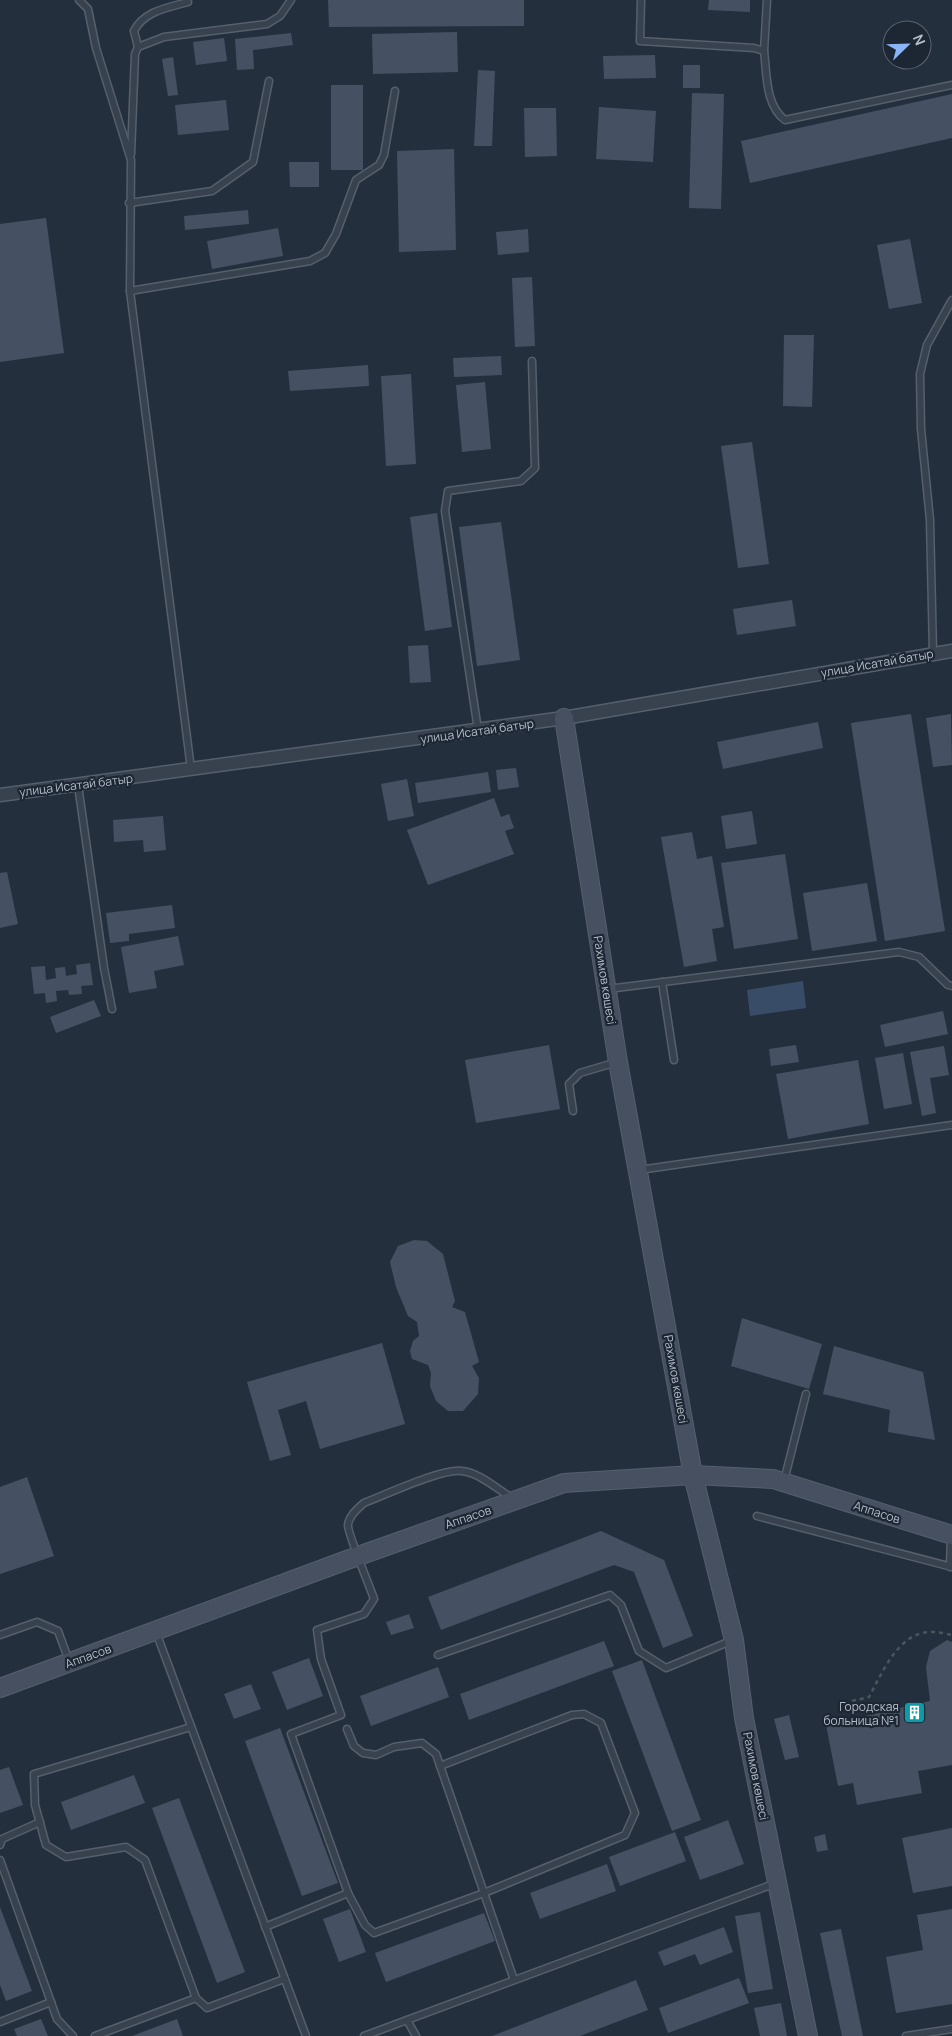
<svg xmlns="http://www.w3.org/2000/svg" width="952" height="2036" viewBox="0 0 952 2036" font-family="Manrope,sans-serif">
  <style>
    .water { fill: #394c67 }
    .building { fill: #455162 }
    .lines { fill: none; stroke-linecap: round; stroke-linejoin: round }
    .lane-casing { stroke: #565f6c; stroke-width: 9 }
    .street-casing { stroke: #565f6c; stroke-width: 15 }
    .secondary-casing { stroke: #565f6c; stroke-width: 20 }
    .path { stroke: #44595c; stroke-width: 2.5; stroke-dasharray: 4 4; stroke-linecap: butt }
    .lane { stroke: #38414e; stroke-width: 6 }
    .street { stroke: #38414e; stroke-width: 12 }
    .secondary { stroke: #465061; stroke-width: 18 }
    .labels { text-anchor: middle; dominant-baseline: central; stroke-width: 4.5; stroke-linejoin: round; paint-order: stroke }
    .street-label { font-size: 12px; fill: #b4bcc9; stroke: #1d2633 }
    .poi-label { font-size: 12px; fill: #b4bcc9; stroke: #1d2633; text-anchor: end }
  </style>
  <rect width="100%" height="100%" fill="#242f3e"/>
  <!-- water -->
  <path class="water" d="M803 981 806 1008 750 1016 747 990Z"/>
  <!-- building -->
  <g class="building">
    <path d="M328 0H524V26L329 27Z"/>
    <path d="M709 0H750V12L708 10Z"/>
    <path d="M457 32 458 72 373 74 372 34Z"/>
    <path d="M291 33 293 45 253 50 254 69 237 70 235 39Z"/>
    <path d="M224 38 227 61 196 65 193 42Z"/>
    <path d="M655 55 656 78 604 79 603 56Z"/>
    <path d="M173 57 178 95 168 96 162 59Z"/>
    <rect x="683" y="65" width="17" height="23"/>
    <path d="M478 70 495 71 492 146H474Z"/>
    <rect x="331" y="85" width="32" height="85"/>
    <path d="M692 93 724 94 721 209 689 208Z"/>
    <path d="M952 94V138L750 183 741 141Z"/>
    <path d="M226 100 229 130 178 135 175 105Z"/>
    <path d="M599 107 656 111 653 162 596 159Z"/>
    <path d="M524 108H556L557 156 525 157Z"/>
    <path d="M454 149 456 250 399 252 397 151Z"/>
    <path d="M289 162H319V187H290Z"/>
    <path d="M248 210 249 224 185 230 184 216Z"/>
    <path d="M46 218 64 353 0 362V224Z"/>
    <path d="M278 228 283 256 212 269 207 241Z"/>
    <path d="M528 229 529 252 498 255 496 232Z"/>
    <path d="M910 239 922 303 889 309 877 245Z"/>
    <path d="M532 277 535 346 515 347 512 278Z"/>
    <path d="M784 335H814L812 407 783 406Z"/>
    <path d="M501 356 502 375 454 377 453 358Z"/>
    <path d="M368 365 369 386 290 391 288 371Z"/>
    <path d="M411 374 416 464 386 466 381 376Z"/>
    <path d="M485 382 491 449 462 452 456 385Z"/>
    <path d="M752 442 769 564 738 568 721 446Z"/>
    <path d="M437 513 452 627 425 631 410 517Z"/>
    <path d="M501 522 520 660 477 666 459 527Z"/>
    <path d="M792 600 796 626 737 635 733 609Z"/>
    <path d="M428 645 431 682 410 683 408 646Z"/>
    <path d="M911 714 945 931 885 941 851 723Z"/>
    <path d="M951 714 952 765 933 767 926 718Z"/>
    <path d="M818 722 823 748 723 769 717 742Z"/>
    <path d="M516 768 519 787 498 790 496 770Z"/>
    <path d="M488 772 491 792 418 803 415 783Z"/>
    <path d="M407 779 414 816 388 821 381 784Z"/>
    <path d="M494 798 501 817 509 814 514 828 505 831 514 854 428 885 407 830Z"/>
    <path d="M752 811 757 844 726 849 721 816Z"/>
    <path d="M163 816 166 850 144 852 143 840 114 842 113 820Z"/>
    <path d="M692 832 697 859 712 856 724 927 712 929 717 961 684 967 661 837Z"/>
    <path d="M785 854 798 939 734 949 721 863Z"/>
    <path d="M7 872 18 924 0 928V873Z"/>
    <path d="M867 883 877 941 812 951 803 893Z"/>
    <path d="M172 905 175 928 129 934V941L110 943 106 913Z"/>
    <path d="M178 936 184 965 154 971 157 988 129 993 121 947Z"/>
    <path d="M90 963 93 985 81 986 82 994 69 995 68 990 56 991 57 1001 46 1003 45 993 34 994 31 967 45 966 46 980 56 978 55 968 65 967 66 976 77 974 76 965Z"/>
    <path d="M94 1000 101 1016 56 1033 50 1017Z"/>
    <path d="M943 1011 948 1034 885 1047 880 1025Z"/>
    <path d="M549 1045 560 1109 476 1123 465 1060Z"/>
    <path d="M796 1045 799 1062 771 1066 769 1049Z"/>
    <path d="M944 1046 949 1075 930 1078 936 1113 922 1116 910 1052Z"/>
    <path d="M903 1053 912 1104 884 1109 875 1058Z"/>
    <path d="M858 1060 869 1124 788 1139 776 1074Z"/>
    <path d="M414 1240 427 1241 443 1254 455 1301 452 1307 465 1312 479 1362 472 1366 479 1378 478 1394 463 1411H448L436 1401 430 1386 431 1373 428 1365 412 1359 410 1351 413 1341 419 1336 417 1322 408 1316 396 1287 390 1262 398 1246Z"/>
    <path d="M742 1318 822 1344 809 1389 731 1366Z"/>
    <path d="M382 1343 405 1424 320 1449 306 1401 278 1410 291 1455 270 1461 247 1382Z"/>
    <path d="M834 1346 923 1372 935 1440 888 1432 890 1410 823 1394Z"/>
    <path d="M27 1477 54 1556 0 1574V1487Z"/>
    <path d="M601 1531 664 1560 693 1636 663 1648 634 1572 614 1565 441 1630 428 1597Z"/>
    <path d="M409 1614 414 1628 391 1635 386 1622Z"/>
    <path d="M947 1640 952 1642V1765L918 1771 922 1793 857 1805 853 1783 838 1786 826 1725 930 1701 926 1667 930 1651Z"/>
    <path d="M604 1641 614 1666 469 1720 460 1694Z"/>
    <path d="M309 1658 323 1696 287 1710 272 1672Z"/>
    <path d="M642 1660 701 1820 672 1831 612 1671Z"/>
    <path d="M438 1667 449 1697 371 1726 360 1696Z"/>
    <path d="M251 1684 261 1709 234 1719 224 1694Z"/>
    <path d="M789 1715 799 1757 785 1760 774 1719Z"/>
    <path d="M280 1728 338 1883 302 1896 245 1741Z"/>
    <path d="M9 1767 23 1805 0 1813V1770Z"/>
    <path d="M134 1775 145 1803 71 1830 61 1802Z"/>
    <path d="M179 1798 245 1972 217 1983 152 1808Z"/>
    <path d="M728 1820 744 1864 700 1880 684 1837Z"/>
    <path d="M952 1828V1886L913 1893 902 1838Z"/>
    <path d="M675 1832 686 1861 620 1886 609 1857Z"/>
    <path d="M825 1834 828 1850 817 1852 814 1837Z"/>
    <path d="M607 1864 616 1891 540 1919 530 1893Z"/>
    <path d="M0 1907 32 1991 6 2001 0 1985Z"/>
    <path d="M350 1909 366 1952 339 1962 323 1919Z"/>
    <path d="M952 1909V2004L896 2013 886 1957 923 1950 917 1915Z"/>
    <path d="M760 1912 773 1989 748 1993 735 1916Z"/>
    <path d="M484 1913 495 1941 386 1982 375 1953Z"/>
    <path d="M724 1927 733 1952 700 1965 695 1954 664 1966 658 1952Z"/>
    <path d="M841 1929 863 2036H842L820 1933Z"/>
    <path d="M739 1978 749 2003 668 2033 659 2008Z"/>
    <path d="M636 1980 648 2010 580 2036H492Z"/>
    <path d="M781 2003 787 2036H760L754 2008Z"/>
    <path d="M41 2019 48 2036H17L14 2029Z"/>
    <path d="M177 2019 183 2036H132Z"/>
  </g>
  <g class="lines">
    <defs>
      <g id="lane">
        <path d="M79 0 88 9 96 48 131 160 130 291 191 769"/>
        <path d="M641 0 640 41 754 48 764 51C767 74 765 105 785 120L952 85"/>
        <path d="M138 47 134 31C144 11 167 8 188 2"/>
        <path d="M764 51 767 0"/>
        <path d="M131 154 135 54 138 47 164 37 267 24 280 16 291 0"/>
        <path d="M129 203 212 191 253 162 269 81"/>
        <path d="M130 291 310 261 325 253 336 234 356 180 379 165 384 155 395 91"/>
        <path d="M933 653 930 520 921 429 920 374 927 345 952 300"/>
        <path d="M478 730 445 511 448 491 521 481 535 468 532 361"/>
        <path d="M78 785 104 968 112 1009"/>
        <path d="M662 982 674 1060"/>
        <path d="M608 989 899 952 919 957 948 985 952 986"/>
        <path d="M573 1111 569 1084 580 1073 617 1062"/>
        <path d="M639 1170 952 1125"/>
        <path d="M784 1481 806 1394"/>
        <path d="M757 1516 952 1567"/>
        <path d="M950 1567 951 1536"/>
        <path d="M156 1632 306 2036"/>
        <path d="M0 1635 37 1622 58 1631 69 1661"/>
        <path d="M438 1655 610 1595 621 1605 639 1651 666 1668 733 1640"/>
        <path d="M191 1727 34 1774 35 1805 46 1845 66 1857 126 1847 145 1860 196 1998 207 2008 284 1979"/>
        <path d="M347 1729 354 1746 363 1753 376 1755 394 1747 422 1743 436 1754 514 1980"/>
        <path d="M440 1766 572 1715 584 1714 601 1723 635 1813 625 1835 484 1893 374 1933 365 1925 348 1893 291 1734 341 1715 321 1659 317 1630 364 1614 374 1599C370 1587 347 1532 348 1525 349 1516 357 1509 364 1503 385 1495 442 1468 462 1471 480 1473 497 1489 512 1498"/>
        <path d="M0 1845 2 1839 40 1822"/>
        <path d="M0 1860 57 2019 73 2036"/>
        <path d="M265 1927 348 1893"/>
        <path d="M407 2020 416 2036"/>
        <path d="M0 2022 51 2002"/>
        <path d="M95 2036 196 1998"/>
        <path d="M364 2036 776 1883"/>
        <path d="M906 2036 952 2029"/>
      </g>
      <path id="street" d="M0 795 564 718 952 651"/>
      <g id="secondary">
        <path d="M564 718 618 1062 693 1475 734 1640 744 1718 808 2036"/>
        <path d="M0 1688 347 1560 564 1483 693 1475 773 1479 952 1535"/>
      </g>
    </defs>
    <!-- lane casing -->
    <use href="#lane" class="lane-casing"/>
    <!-- street casing -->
    <use href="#street" class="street-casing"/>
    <!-- secondary casing -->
    <use href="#secondary" class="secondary-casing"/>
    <!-- path -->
    <path class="path" d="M852 1701 869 1697C882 1673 899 1631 932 1632 939 1632 946 1634 952 1635"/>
    <!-- lane -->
    <use href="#lane" class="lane"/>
    <!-- street -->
    <use href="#street" class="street"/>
    <!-- secondary -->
    <use href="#secondary" class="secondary"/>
  </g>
  <!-- icons -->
  <defs>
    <symbol id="building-square" viewBox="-11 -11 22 22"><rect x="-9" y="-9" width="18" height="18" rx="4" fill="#0f9aa8" stroke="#1d2633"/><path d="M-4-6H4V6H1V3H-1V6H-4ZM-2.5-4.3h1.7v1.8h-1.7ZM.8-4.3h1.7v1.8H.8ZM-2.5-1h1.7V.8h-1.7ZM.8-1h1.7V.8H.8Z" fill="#fff"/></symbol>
  </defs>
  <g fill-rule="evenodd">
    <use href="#building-square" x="902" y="1700" width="25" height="25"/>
  </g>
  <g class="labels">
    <!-- street labels -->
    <g class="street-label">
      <text transform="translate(877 663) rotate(-10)">улица Исатай батыр</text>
      <text transform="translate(477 731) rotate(-8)">улица Исатай батыр</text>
      <text transform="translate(76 785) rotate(-7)">улица Исатай батыр</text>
      <text transform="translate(605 980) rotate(81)">Рахимов көшесі</text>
      <text transform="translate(676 1379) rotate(80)">Рахимов көшесі</text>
      <text transform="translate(877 1512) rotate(18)">Аппасов</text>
      <text transform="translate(468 1517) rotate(-19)">Аппасов</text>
      <text transform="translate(88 1656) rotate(-20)">Аппасов</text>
      <text transform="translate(756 1776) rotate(79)">Рахимов көшесі</text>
    </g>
    <!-- poi labels -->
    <g class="poi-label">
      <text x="899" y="1706">Городская<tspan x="899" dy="14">больница №1</tspan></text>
    </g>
  </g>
  <!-- north arrow -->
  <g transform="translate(907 45) rotate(67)"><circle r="24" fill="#1d2633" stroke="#59626f"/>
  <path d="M0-4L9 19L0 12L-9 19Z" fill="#8ab4f8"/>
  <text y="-8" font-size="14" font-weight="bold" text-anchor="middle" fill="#b4bcc9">N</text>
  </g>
</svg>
